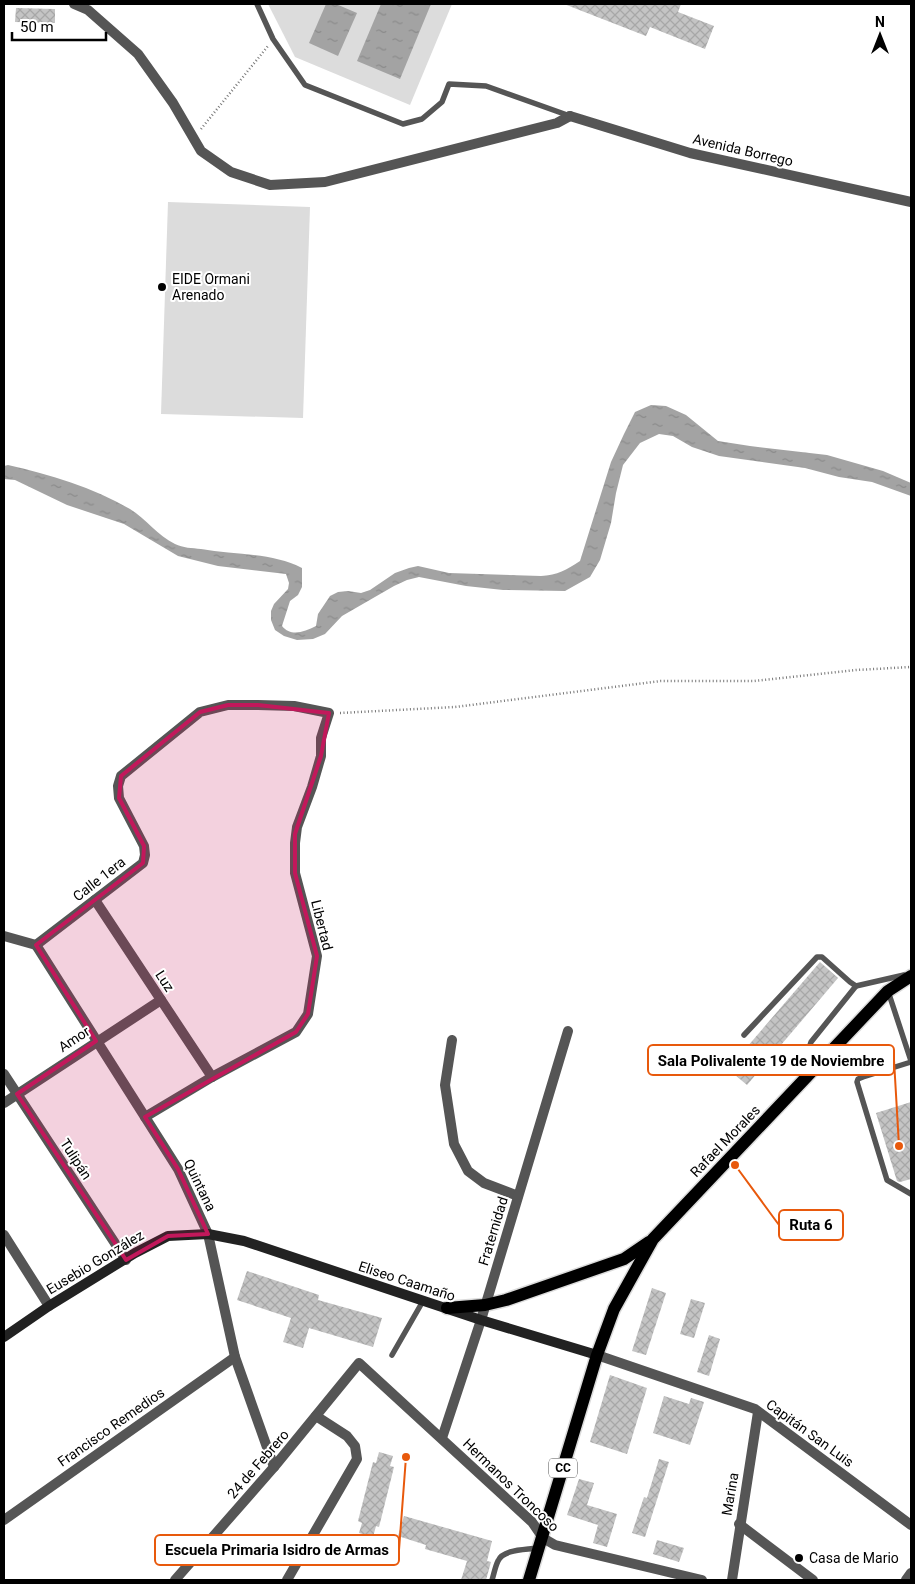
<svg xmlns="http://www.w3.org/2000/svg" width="915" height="1584" viewBox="0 0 915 1584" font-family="Roboto,sans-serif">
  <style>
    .green { fill: #dcdcdc }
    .water { fill: url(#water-ripples) }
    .building { fill: url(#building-cross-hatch) }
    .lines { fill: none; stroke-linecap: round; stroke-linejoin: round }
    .primary-casing { stroke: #dbdbdb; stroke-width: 15 }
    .path { stroke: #777; stroke-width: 2.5; stroke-dasharray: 1 2.5; stroke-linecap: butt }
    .service { stroke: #555; stroke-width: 5.5 }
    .minor { stroke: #555; stroke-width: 10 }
    .tertiary { stroke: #555; stroke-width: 10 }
    .secondary { stroke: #222; stroke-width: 10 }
    .primary { stroke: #000; stroke-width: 12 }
    .marked { fill: #c2185b; fill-opacity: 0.2; stroke: #c2185b; stroke-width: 4; stroke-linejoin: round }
    .poi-dot { fill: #000; stroke: #fff; stroke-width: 2 }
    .labels { text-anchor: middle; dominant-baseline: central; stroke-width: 4; stroke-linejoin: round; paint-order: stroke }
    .shield { fill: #fff; stroke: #4c4c4c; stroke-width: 1 }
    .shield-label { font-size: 12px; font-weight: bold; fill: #000 }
    .street-label { font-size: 14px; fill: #000; stroke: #fff }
    .poi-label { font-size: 14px; fill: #000; stroke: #fff; text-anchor: start }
    .leader { fill: none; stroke: #e8590c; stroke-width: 2 }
    .callout-dot { fill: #e8590c; stroke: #fff; stroke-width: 2 }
    .callout { fill: #fff; stroke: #e8590c; stroke-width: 2 }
    .callout-label { font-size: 15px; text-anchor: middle; font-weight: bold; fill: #000 }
  </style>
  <defs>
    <pattern id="water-ripples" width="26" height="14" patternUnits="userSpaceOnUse" patternTransform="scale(1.25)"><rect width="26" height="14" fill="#a3a3a3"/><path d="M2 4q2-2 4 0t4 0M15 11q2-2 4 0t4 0" fill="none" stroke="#8b8b8b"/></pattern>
    <pattern id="building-cross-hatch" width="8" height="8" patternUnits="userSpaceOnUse" patternTransform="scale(1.25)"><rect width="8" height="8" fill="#c4c4c4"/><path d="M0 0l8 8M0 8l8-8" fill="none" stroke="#a7a7a7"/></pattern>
  </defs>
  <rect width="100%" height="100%" fill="#fff"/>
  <!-- green -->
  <g class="green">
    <path d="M268 4H452L410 105 295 57Z"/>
    <path d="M168 202 310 207 303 418 161 414Z"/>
  </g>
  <!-- water -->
  <g class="water">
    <path d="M326 4H336L357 13 338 56 309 43Z"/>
    <path d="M381 4H431L400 79 357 61Z"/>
    <path d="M651 405 666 406 686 415 718 441 750 446 827 455 883 471 911 483V496L872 482 839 477 805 468 719 456 692 447 673 436 659 434 640 443 623 465 616 493 611 523 600 560 590 577 565 591 503 590 466 586 419 577 407 580 394 586 342 616 325 634 313 639 297 640 284 636 275 630 271 620V611L274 604 288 589 289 583 286 574 218 566 178 556 124 524 67 505 15 480 4 479V466L8 465C51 475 92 487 130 509 146 519 158 536 175 544 183 548 192 548 201 549 234 555 272 552 302 568V587L298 595 290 601 282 626C291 637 304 632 316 626L318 614 330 596 338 592 348 591 361 593 370 590 395 573 409 568 418 566 449 573 541 576C558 575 566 570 580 561L611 462 624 434 635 412Z"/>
  </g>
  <!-- building -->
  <g class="building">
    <path d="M564 4H681L678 12 714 26 705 49 650 27 646 36Z"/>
    <path d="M16 8 55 9V23L15 22Z"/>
    <path d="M820 962 838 978 747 1085 728 1069Z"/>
    <path d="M911 1102V1179L900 1182 897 1181 876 1113Z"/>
    <path d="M247 1271 319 1295 318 1300 382 1318 373 1347 309 1328 303 1348 283 1342 291 1318 237 1300Z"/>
    <path d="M652 1288 666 1293 646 1355 632 1351Z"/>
    <path d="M691 1299 705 1303 694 1338 680 1334Z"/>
    <path d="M709 1335 720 1339 709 1376 697 1372Z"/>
    <path d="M610 1375 647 1388 627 1454 590 1442Z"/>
    <path d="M664 1396 689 1404 691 1398 704 1402 690 1445 653 1433Z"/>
    <path d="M379 1452 393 1456 390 1466 394 1467 379 1527 376 1526 373 1537 359 1533 362 1523 358 1521 373 1462 376 1463Z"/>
    <path d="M659 1459 669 1462 645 1537 632 1533 644 1497 647 1498Z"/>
    <path d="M579 1479 594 1483 587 1505 617 1514 607 1547 593 1543 598 1525 567 1515Z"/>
    <path d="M404 1516 492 1541 487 1561 491 1562 486 1580H461L467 1561 425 1549 426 1545 398 1536Z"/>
    <path d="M657 1540 684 1548 679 1562 653 1554Z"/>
  </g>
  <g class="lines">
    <defs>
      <g id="primary">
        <path d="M447 1308 485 1305 506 1300 624 1259 649 1242"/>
        <path d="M529 1580 597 1355 614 1309 653 1239 888 991 911 976"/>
      </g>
    </defs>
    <!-- primary casing -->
    <use href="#primary" class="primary-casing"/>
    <!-- path -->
    <g class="path">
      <path d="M201 129 268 46"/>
      <path d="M340 713 455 707 661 681H754L856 670 911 667"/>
    </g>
    <!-- service -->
    <g class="service">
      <path d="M257 4 273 39 305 85 403 124 422 119 442 102 449 84 486 86 570 116"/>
      <path d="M888 991 911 1061"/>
      <path d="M744 1035 817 957H822L850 982 856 986 904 975"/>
      <path d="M911 1062 863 1077 858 1079 857 1082 887 1180 911 1194"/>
      <path d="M812 1069 809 1048 811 1042 856 986"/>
      <path d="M392 1355 423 1301"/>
      <path d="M492 1580C494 1574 495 1567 498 1561 503 1549 526 1550 537 1548"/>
    </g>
    <!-- minor -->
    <g class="minor">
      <path d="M74 4 88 10 138 54 173 103 201 151 231 172 270 185 325 182 557 123 570 116"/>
      <path d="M95 900 212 1077"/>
      <path d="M4 936 36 945"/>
      <path d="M36 945 143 863 145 855 144 846 119 798 118 786 121 776 200 712 228 705H258L294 706 329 713 321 738V756L312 787 297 827 295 843V873L317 956 308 1014 296 1032 212 1077 145 1117"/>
      <path d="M36 945 178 1169 208 1234 235 1357 274 1467"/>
      <path d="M452 1040 445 1085 454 1144 468 1171 484 1183 518 1196"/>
      <path d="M4 1074 126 1260"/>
      <path d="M4 1103 161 1000"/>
      <path d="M4 1235 49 1306"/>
      <path d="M442 1438 481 1320 568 1031"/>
      <path d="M4 1520 235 1357"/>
      <path d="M739 1524 813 1580"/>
      <path d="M175 1580 274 1467 359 1363 532 1522 543 1538 555 1545 702 1580"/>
      <path d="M287 1580 357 1459 355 1446 347 1436 316 1416"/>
      <path d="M732 1580 758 1412"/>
      <path d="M906 1580 911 1573"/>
    </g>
    <!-- tertiary -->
    <g class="tertiary">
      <path d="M570 116 690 153 911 202"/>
      <path d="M597 1355 755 1409 911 1525"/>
    </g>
    <!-- secondary -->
    <path class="secondary" d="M4 1337 49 1306 135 1253 168 1236 208 1234 244 1241 481 1320 597 1355"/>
    <!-- primary -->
    <use href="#primary" class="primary"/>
  </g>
  <!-- marked area -->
  <path class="marked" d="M228 705H258L329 713 321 756 295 834V873L317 956 308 1014 296 1032 145 1117 178 1169 208 1234 168 1236 126 1260 17 1094 96 1041 36 945 143 863 144 846 119 798 121 776 200 712Z"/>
  <!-- markers -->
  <g class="poi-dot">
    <circle cx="162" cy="287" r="5"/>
    <circle cx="799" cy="1558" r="5"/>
  </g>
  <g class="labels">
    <!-- shield labels -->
    <rect class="shield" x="549" y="1458.5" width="28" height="19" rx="4"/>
    <g class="shield-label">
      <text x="563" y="1468">CC</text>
    </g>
    <!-- street labels -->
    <g class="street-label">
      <text transform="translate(743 150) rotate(13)">Avenida Borrego</text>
      <text transform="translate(99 879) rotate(-38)">Calle 1era</text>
      <text transform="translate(322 925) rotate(76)">Libertad</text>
      <text transform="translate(165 981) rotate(57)">Luz</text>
      <text transform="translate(74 1039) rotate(-33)">Amor</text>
      <text transform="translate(725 1141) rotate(-46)">Rafael Morales</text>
      <text transform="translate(76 1159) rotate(57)">Tulipán</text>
      <text transform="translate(200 1185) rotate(64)">Quintana</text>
      <text transform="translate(493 1231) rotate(-73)">Fraternidad</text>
      <text transform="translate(95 1262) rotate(-31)">Eusebio González</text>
      <text transform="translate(407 1281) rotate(18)">Eliseo Caamaño</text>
      <text transform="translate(111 1427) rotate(-35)">Francisco Remedios</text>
      <text transform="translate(810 1433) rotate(36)">Capitán San Luis</text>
      <text transform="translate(258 1464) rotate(-49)">24 de Febrero</text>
      <text transform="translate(511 1485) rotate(44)">Hermanos Troncoso</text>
      <text transform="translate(730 1494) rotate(-80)">Marina</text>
    </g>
    <!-- poi labels -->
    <g class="poi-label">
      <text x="172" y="279">EIDE Ormani<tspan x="172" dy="16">Arenado</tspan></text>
      <text x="809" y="1558">Casa de Mario</text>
    </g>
  </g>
  <!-- callouts -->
  <path class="leader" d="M899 1146L894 1060M735 1165L779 1225M406 1457L399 1550"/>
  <g class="callout-dot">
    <circle cx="899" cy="1146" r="5"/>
    <circle cx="735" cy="1165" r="5"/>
    <circle cx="406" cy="1457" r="5"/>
  </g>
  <g class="callout">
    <rect x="648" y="1045" width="246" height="30" rx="5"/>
    <rect x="779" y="1210" width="64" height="30" rx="5"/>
    <rect x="155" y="1535" width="244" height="30" rx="5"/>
  </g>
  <g class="callout-label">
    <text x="771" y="1066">Sala Polivalente 19 de Noviembre</text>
    <text x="811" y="1230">Ruta 6</text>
    <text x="277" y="1555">Escuela Primaria Isidro de Armas</text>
  </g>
  <!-- border -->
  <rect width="915" height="1584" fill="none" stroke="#000000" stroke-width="10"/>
  <!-- north arrow -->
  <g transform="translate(880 35)" stroke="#ffffff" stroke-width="4" paint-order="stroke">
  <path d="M0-4L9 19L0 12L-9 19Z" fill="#000000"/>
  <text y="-8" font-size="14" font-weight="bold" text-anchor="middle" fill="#000000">N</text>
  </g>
  <!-- scale -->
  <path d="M12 32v8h94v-8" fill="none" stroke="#000000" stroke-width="2.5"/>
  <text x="20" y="32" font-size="15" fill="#000000" stroke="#ffffff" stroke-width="4" paint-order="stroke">50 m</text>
</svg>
